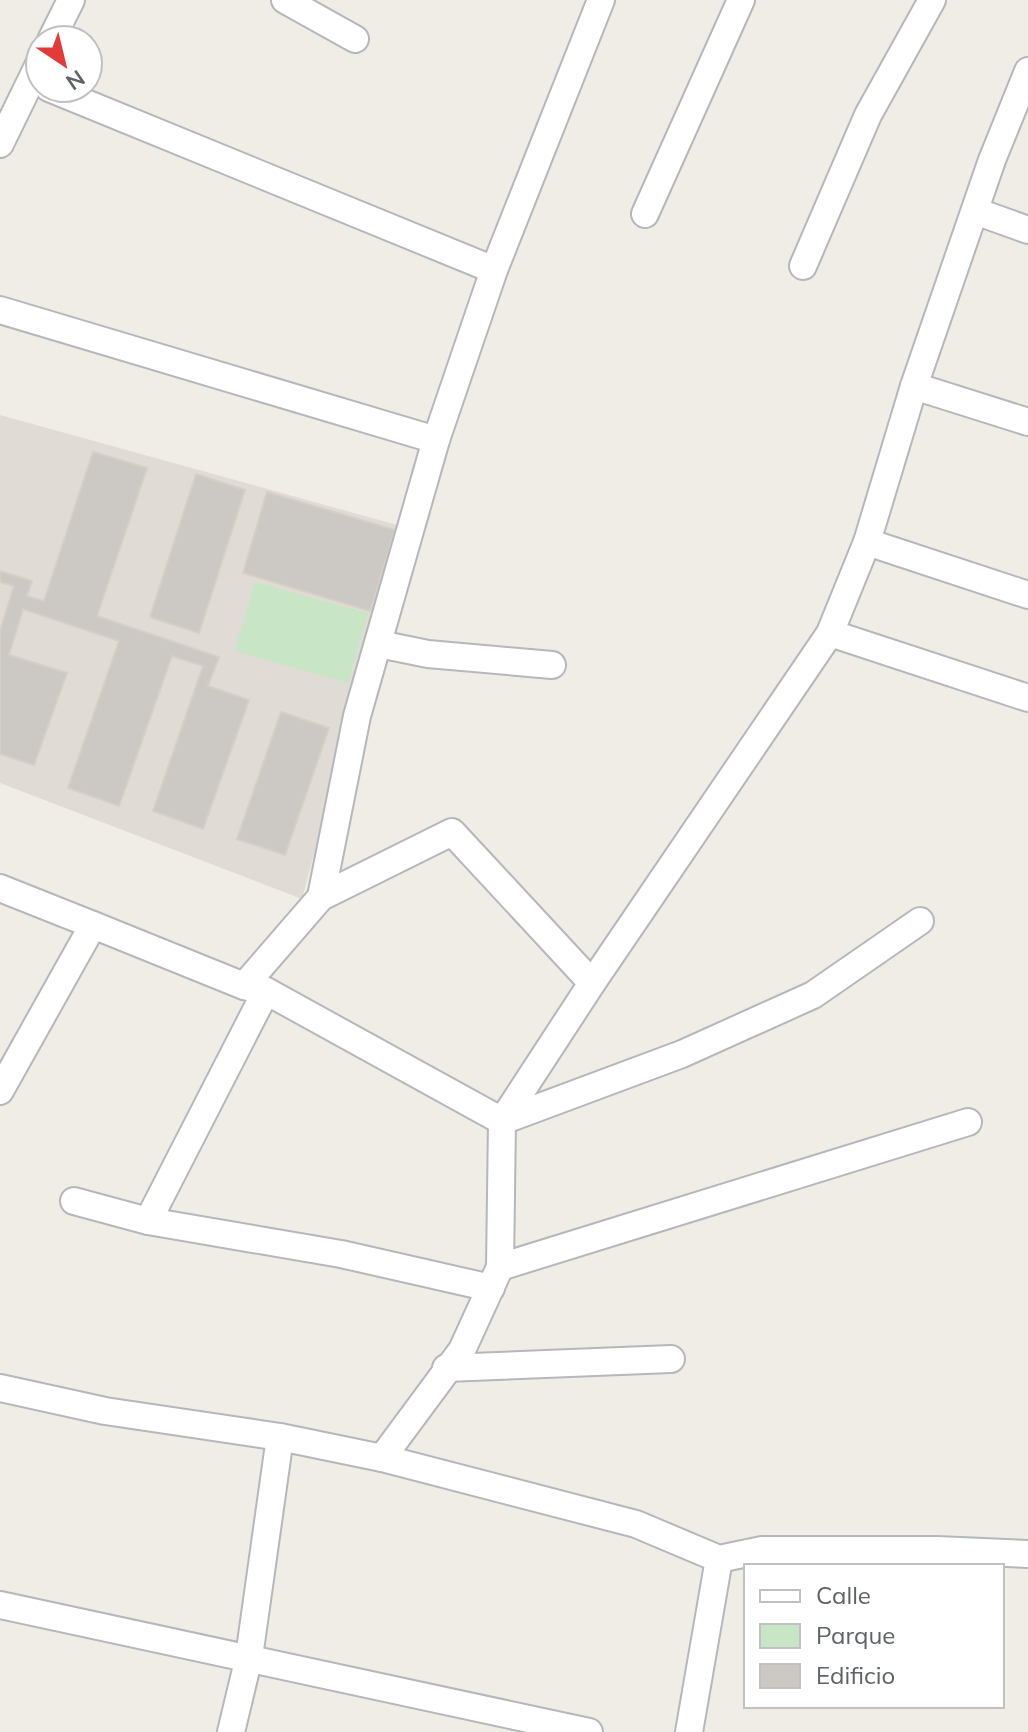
<svg xmlns="http://www.w3.org/2000/svg" width="1028" height="1732" viewBox="0 0 1028 1732" font-family="Mulish,sans-serif">
  <style>
    .education { fill: #e0dcd5 }
    .green { fill: #c8e6c5 }
    .building { fill: #ccc8c3; stroke: #d5cfc6; stroke-width: 2 }
    .lines { fill: none; stroke-linecap: round; stroke-linejoin: round }
    .minor-casing { stroke: #b4b8bb; stroke-width: 30 }
    .minor { stroke: #fff; stroke-width: 26 }
  </style>
  <rect width="100%" height="100%" fill="#f0ede7"/>
  <!-- education -->
  <path class="education" d="M0 415 401 526 302 899 0 783Z"/>
  <!-- green -->
  <path class="green" d="M255 582 368 613 348 683 235 651Z"/>
  <!-- building -->
  <g class="building">
    <path d="M93 452 147 468 97 616 219 657 208 686 249 700 203 829 153 811 203 666 172 656 119 806 68 788 119 641 23 609 9 655 67 673 34 765 0 754V631L14 586 0 582V571L32 581 27 596 44 601Z"/>
    <path d="M196 474 245 490 199 633 150 617Z"/>
    <path d="M267 492 395 530 370 611 243 573Z"/>
    <path d="M281 712 329 728 285 855 237 839Z"/>
  </g>
  <g class="lines">
    <defs>
      <g id="minor">
        <path d="M285 0 355 39"/>
        <path d="M51 40 71 0"/>
        <path d="M49 88 494 270"/>
        <path d="M0 144 40 62"/>
        <path d="M975 211 1028 230"/>
        <path d="M645 214 741 0"/>
        <path d="M803 266 868 115 932 0"/>
        <path d="M0 310 436 440"/>
        <path d="M914 386 1028 422"/>
        <path d="M867 542 1028 595"/>
        <path d="M830 633 1028 698"/>
        <path d="M379 644 428 654 552 665"/>
        <path d="M0 888 93 925 0 1091"/>
        <path d="M321 897 357 716 436 440 494 270 601 0"/>
        <path d="M93 925 244 986 266 991 502 1121 682 1054 813 995 920 921"/>
        <path d="M244 986 321 897 452 832 592 983"/>
        <path d="M74 1201 148 1221 341 1254 491 1288"/>
        <path d="M148 1221 266 991"/>
        <path d="M500 1267 968 1122"/>
        <path d="M446 1368 671 1359"/>
        <path d="M0 1388 105 1411 280 1437 382 1458 636 1524 719 1559 762 1550H937L1028 1554"/>
        <path d="M382 1458 462 1350 500 1267 502 1121 592 983 830 633 867 542 914 386 992 160 1028 71"/>
        <path d="M0 1605 589 1732"/>
        <path d="M231 1732 249 1657 280 1437"/>
        <path d="M689 1732 719 1559"/>
      </g>
    </defs>
    <!-- minor casing -->
    <use href="#minor" class="minor-casing"/>
    <!-- minor -->
    <use href="#minor" class="minor"/>
  </g>
  <!-- legend -->
  <rect x="744" y="1564" width="260" height="144" fill="#ffffff" stroke="#bfc1c2" stroke-width="2"/>
  <rect x="760" y="1590" width="40" height="12" fill="#ffffff" stroke="#bfc1c2" stroke-width="2"/>
  <text x="816" y="1604" font-size="24" fill="#5f6367">Calle</text>
  <rect x="760" y="1624" width="40" height="24" fill="#c8e6c5" stroke="#bfc1c2" stroke-width="2"/>
  <text x="816" y="1644" font-size="24" fill="#5f6367">Parque</text>
  <rect x="760" y="1664" width="40" height="24" fill="#ccc8c3" stroke="#bfc1c2" stroke-width="2"/>
  <text x="816" y="1684" font-size="24" fill="#5f6367">Edificio</text>
  <!-- north arrow -->
  <g transform="translate(64 64) rotate(145)"><circle r="38" fill="#ffffff" stroke="#bfc1c2" stroke-width="2"/>
  <path d="M0-6L14 30L0 20L-14 30Z" fill="#e33b3a"/>
  <text y="-12" font-size="22" font-weight="bold" text-anchor="middle" fill="#5f6367">N</text>
  </g>
</svg>
